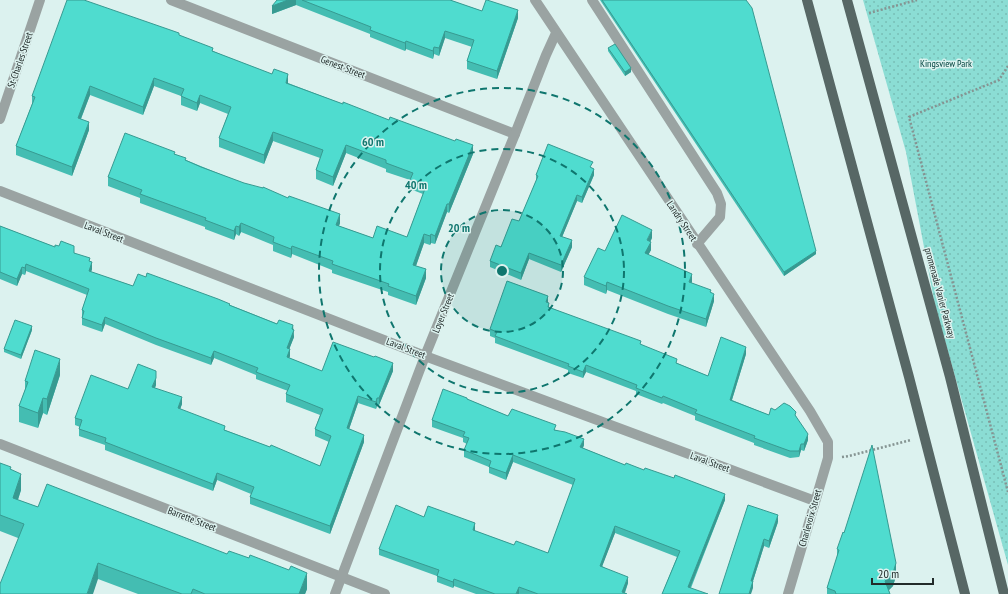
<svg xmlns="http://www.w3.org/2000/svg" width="1008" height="594" viewBox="0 0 1008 594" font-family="'PT Sans Narrow',sans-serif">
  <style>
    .park { fill: url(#park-dots) }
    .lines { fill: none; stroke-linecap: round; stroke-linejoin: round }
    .path { stroke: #859492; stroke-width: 2.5; stroke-dasharray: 2 2; stroke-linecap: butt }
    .service { stroke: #9aa3a2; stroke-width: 10 }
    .minor { stroke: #9aa3a2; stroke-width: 10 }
    .primary { stroke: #576765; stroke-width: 10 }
    .wall { fill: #44bdb2 }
    .shaded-wall { fill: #379a91 }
    .building { fill: #4fdccf; stroke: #379a91 }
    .ring { fill: none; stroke: #0f766e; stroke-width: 2; stroke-dasharray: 7 5 }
    .labels { text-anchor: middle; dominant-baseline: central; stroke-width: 3; stroke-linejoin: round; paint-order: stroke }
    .street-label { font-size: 10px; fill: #222b2a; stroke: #dcf2ef }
    .park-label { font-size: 10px; fill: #01443f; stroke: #dcf2ef }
    .centre { fill: #0f766e; stroke: #dcf2ef; stroke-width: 2 }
    .ring-label { font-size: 12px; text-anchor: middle; font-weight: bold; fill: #0f766e; stroke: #dcf2ef; stroke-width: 3; stroke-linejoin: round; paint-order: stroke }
  </style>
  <defs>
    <pattern id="park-dots" width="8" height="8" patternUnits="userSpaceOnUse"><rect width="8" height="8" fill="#8bddd4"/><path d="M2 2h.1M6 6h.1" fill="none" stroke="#78beb6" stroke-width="1.8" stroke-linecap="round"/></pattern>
  </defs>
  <rect width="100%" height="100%" fill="#dcf2ef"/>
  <!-- park -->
  <path class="park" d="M863 0H1008V565L935 305 906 152Z"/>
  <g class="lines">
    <!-- path -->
    <g class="path">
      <path d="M869 13 917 0"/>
      <path d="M1008 66 999 80 909 117 1008 492"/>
      <path d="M842 457 849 456 911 440"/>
    </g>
    <!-- service -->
    <path class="service" d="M592 0 717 193 721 204 720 217 697 244"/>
    <!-- minor -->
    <g class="minor">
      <path d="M171 0 515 134"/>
      <path d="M535 0 810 411 828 442V458L788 594"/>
      <path d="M0 119 40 0"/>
      <path d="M0 191 425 356 815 501"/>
      <path d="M0 444 385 594"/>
      <path d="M335 594 425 356 515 134 546 55 556 33"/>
    </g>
    <!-- primary -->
    <g class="primary">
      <path d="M807 0 909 377 965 594"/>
      <path d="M847 0 950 377 1004 594"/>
    </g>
  </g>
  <!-- wall -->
  <g class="wall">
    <path d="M277 0H450L482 11 518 18 497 79 467 69V61L472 47 445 38 439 56 434 54 433 59 406 49 405 51 370 37V34L296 5 272 14Z"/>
    <path d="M600 0H746L816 254 784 276Z"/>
    <path d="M179 35 213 51 288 83 473 154 449 213 447 212 435 244 431 243 430 245 424 243 416 266 426 278 416 305 388 295V292L332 273V270L292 254 291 258 273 251V245L241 232 239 236 236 234 234 240 205 229V227L140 203V198L108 186V177L175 154 186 160 340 223 339 226 373 238 407 237 423 194 410 189V180L386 172V169L346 153 333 186 316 179V170L320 158 273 141 264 164 219 147V138L228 114 200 103 197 111 181 105V96L154 86 143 115 90 95 81 119 89 130 72 176 16 155V146L32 104V96Z"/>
    <path d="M608 48 631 72 625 76 608 51Z"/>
    <path d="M593 168 594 175 582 203 577 201 562 237 572 247 561 272 529 259 521 280 490 267V261L519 221 536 181V175Z"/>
    <path d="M0 226 55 247 74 253 90 261 92 269 91 272 133 286 230 305 293 330 294 337 289 349 290 356 289 358 322 371H393L379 405H377L376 409 358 403 349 429 364 442 330 534 250 504V497L251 494 217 480 213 491 105 450V445L79 436V429L80 427 75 425V418L128 389 156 385 155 388 182 404 180 409 225 430 320 466 329 442 315 436V429L320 415 286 402V394L288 391 256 379V375L214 358 211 365 156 345 105 324 102 332 82 325V310L87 295 26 271 25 275 22 274 17 286 0 279Z"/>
    <path d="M652 238 650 242 651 250 648 255 691 283 711 292 714 301 706 327 668 314 607 290 606 294 584 285V277Z"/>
    <path d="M548 303 549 307 641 345 677 363 708 376 746 354 732 400 769 415 796 416 808 440 804 451 801 450 799 457 790 458 754 445V443L695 420V416L663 403 662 404 636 394V391L586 372 583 378 568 373V370L495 343V338L490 336V329Z"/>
    <path d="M32 330 21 359 4 352V349Z"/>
    <path d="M60 375 47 415 43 413 38 428 19 422V406L25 390V381Z"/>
    <path d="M467 399 508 416 556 430 584 445 583 448 625 465 725 500 691 588 662 594 677 557 615 533 602 566 628 583 625 593 627 594H476L454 586 453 588 437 582V576L379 555V549L424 517 475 530V531L514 545 548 553 573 485 513 462 506 480 489 473V467L464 457V450L467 444 463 442V438L432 427V420Z"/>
    <path d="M0 463 11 470 21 490 18 500 38 507 307 589 305 594H138L98 579 18 538 0 531Z"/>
    <path d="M778 522 769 548 764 546 753 581V588L719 594Z"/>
    <path d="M837 549 896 576 893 586 889 590 890 594H827V588L837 557Z"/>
  </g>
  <!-- shaded-wall -->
  <g class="shaded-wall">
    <path d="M288 0H296V5L272 14V6Z"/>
    <path d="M518 10V18L497 79V71Z"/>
    <path d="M445 31V38L439 56V48Z"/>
    <path d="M406 41V49L405 51V43Z"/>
    <path d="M434 47V54L433 59V51Z"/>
    <path d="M631 68V72L625 76V72Z"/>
    <path d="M288 74V83L286 91V83Z"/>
    <path d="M154 78V86L143 115V107Z"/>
    <path d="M90 86V95L78 126V118Z"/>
    <path d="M200 95V103L197 111V103Z"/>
    <path d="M89 122V130L72 176V167Z"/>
    <path d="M273 132V141L264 164V155Z"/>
    <path d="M346 145V153L333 186V177Z"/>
    <path d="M473 145V154L449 213V204Z"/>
    <path d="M594 169V175L582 203V197Z"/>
    <path d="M577 195V201L560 242V236Z"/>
    <path d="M447 204V212L435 244V236Z"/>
    <path d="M340 214V223L336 233V225Z"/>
    <path d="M241 223V232L239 236V227Z"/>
    <path d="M236 226V234L234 240V231Z"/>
    <path d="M652 230V238L647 248V240Z"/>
    <path d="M424 234V243L413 274V265Z"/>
    <path d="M431 234V243L430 245V236Z"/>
    <path d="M572 240V247L561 272V265Z"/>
    <path d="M651 242V250L645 261V253Z"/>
    <path d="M292 246V254L291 258V249Z"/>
    <path d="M816 251V254L784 276V272Z"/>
    <path d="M529 253V259L521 280V273Z"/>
    <path d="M92 262V269L89 278V271Z"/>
    <path d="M26 264V271L25 275V268Z"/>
    <path d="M22 267V274L17 286V279Z"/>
    <path d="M426 269V278L416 305V296Z"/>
    <path d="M692 274V282L689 290V282Z"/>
    <path d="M607 282V290L606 294V286Z"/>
    <path d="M714 294V301L706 327V319Z"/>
    <path d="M548 296V303L546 302Z"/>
    <path d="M105 317V324L102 332V325Z"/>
    <path d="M293 325 294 337 287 355V348Z"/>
    <path d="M32 326V330L21 359V355Z"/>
    <path d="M746 347V354L730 406V400Z"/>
    <path d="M290 349V356L287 364V357Z"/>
    <path d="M214 351V358L211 365V358Z"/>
    <path d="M60 359V375L47 415V399Z"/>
    <path d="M393 363V371L379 405V398Z"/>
    <path d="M586 365V372L583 378V372Z"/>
    <path d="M156 378V385L152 394V387Z"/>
    <path d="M358 396V403L347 435V428Z"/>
    <path d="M182 397V404L178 415V408Z"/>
    <path d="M43 398V413L38 428V413Z"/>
    <path d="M377 398V405L376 409V402Z"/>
    <path d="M808 434V440L804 451V444Z"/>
    <path d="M364 435V442L330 534V526Z"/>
    <path d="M584 439V445L580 454V447Z"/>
    <path d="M801 444V450L799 457V451Z"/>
    <path d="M513 455V462L506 480V473Z"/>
    <path d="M217 473V480L213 491V484Z"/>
    <path d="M21 474V490L13 514V498Z"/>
    <path d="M725 494V500L688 593V587Z"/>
    <path d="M778 515V522L769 548V541Z"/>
    <path d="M475 523V530L473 537V530Z"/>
    <path d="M615 526V533L600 572V566Z"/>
    <path d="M764 539V546L753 581V588L751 594H749L751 581Z"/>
    <path d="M98 563V579L93 594H87Z"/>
    <path d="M896 563V576L893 586 885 594V581Z"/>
    <path d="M307 573V589L305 594H299Z"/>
    <path d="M628 577V583L624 594 622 592Z"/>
    <path d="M454 579V586L453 588V582Z"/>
    <path d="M519 587V594H516Z"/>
  </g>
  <!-- building -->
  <g class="building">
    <path d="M67 0H84L179 33V35L213 48 212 51 272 74 274 69 288 74 286 83 343 104V102L389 120 390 117 455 141 456 139 473 145 449 204H447L435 236 431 234 430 236 424 234 413 265 426 269 416 296 388 286 389 284 332 264 333 261 292 246 291 249 273 242 274 237 241 223 239 227 236 226 234 231 205 220 206 218 140 194 142 190 108 177 125 133 175 152 174 154 186 158 185 160 201 167 244 183 263 188V187L288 198 289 196 340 214 336 225 373 238 377 226 407 237 426 186 410 180 413 173 386 163V160L346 145 333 177 316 170 323 150 273 132 264 155 219 138 231 107 200 95 197 103 181 96 184 89 154 78 143 107 90 86 78 118 89 122 72 167 16 146 35 97 32 96Z"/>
    <path d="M277 0H288L272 6Z"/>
    <path d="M302 0H450L482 11 486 0H487L518 10 497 71 467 61 474 40 445 31 439 48 434 47 433 51 406 41 405 43 370 30 371 27Z"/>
    <path d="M602 0H746L752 8 816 251 784 272Z"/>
    <path d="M615 44 631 68 625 72 608 48Z"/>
    <path d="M548 144 593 162 590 167 594 169 582 197 577 195 560 236 572 240 561 265 529 253 521 273 490 261 496 245 501 247 512 219 519 221 538 176 536 175Z"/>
    <path d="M622 215 652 230 647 240 651 242 645 253 692 274 689 282 711 290 710 292 714 294 706 319 668 306 607 282 606 286 584 277 598 248 605 251Z"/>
    <path d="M0 226 55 247V245L59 246 61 241 74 246V253L90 258 89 261 92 262 89 271 133 286 138 274 146 277 147 273 218 299 230 304 229 305 277 324 279 320 293 325 292 329 294 330 287 348 290 349 287 357 322 371 333 342 374 357 375 356 393 363 379 398H377L376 402 358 396 347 428 364 435 330 526 250 497 254 487 217 473 213 484 105 442 106 438 79 429 82 420 75 418 91 375 128 389 138 364 156 371V378L152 387 182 397 178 408 225 426 224 430 270 447 271 445 320 466 331 436 315 429 323 409 286 394 290 385 256 372 258 368 214 351 211 358 156 338 105 317 102 325 82 318 84 311 82 310 89 289 26 264 25 268 22 267 17 279 0 272Z"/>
    <path d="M507 281 548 296 546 302 549 303 548 307 641 341 640 344 677 359 676 363 708 376 721 337 746 347 730 400 769 415 771 408 775 410 784 403 790 406 796 412 795 415 808 434 804 444H801L799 451H790L754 438 755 436 695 413 697 410 663 396 662 398 636 388 637 385 586 365 583 372 568 366 569 364 495 336 497 332 490 329Z"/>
    <path d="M15 320 32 326 21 355 4 349Z"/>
    <path d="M35 350 60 359 47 399 43 398 38 413 19 406 28 382 25 381Z"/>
    <path d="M443 389 467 398V399L508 416 512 409 556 425 554 430 565 432 584 439 580 447 625 465 626 463 644 470 645 468 674 478 675 475 725 494 688 587 708 594H662L680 551 615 526 600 566 628 577 622 592 627 594H538L519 587 516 594H495L454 579 453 582 437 576 439 570 379 549 396 505 424 517 428 506 475 523 473 530 514 545 516 541 548 553 575 479 513 455 506 473 489 467 491 461 464 450 469 438 463 436 465 432 432 420Z"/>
    <path d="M872 445 896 563 893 573 885 581 890 594H836L835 591 827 588 839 550 837 549 843 532 844 533Z"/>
    <path d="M0 463 11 467 10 469 21 474 13 498 38 507 47 484 227 554 229 551 249 558 250 555 289 570 291 566 307 573 299 594H205L193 589 191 594H182L98 563 87 594H0V584L24 524 0 515Z"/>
    <path d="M748 505 778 515 769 541 764 539 751 581H753L749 594H719Z"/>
  </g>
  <!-- distance rings -->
  <circle cx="502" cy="271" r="61" fill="#0f766e" fill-opacity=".12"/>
  <g class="ring">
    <circle cx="502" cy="271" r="61"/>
    <circle cx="502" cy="271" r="122"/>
    <circle cx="502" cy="271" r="183"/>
  </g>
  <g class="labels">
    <!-- street labels -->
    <g class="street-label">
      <text transform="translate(20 60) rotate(-71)">St-Charles Street</text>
      <text transform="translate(343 67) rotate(21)">Genest Street</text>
      <text transform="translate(682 221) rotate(56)">Landry Street</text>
      <text transform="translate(104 232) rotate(21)">Laval Street</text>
      <text transform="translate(940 293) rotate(75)">promenade Vanier Parkway</text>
      <text transform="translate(443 313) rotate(-68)">Loyer Street</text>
      <text transform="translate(406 348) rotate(21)">Laval Street</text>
      <text transform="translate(710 462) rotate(20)">Laval Street</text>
      <text transform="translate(810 518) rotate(-74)">Charlevoix Street</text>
      <text transform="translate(192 519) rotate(21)">Barrette Street</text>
    </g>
    <!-- park labels -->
    <g class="park-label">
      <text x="946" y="63">Kingsview Park</text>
    </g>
  </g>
  <circle cx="502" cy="271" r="6" class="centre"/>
  <g class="ring-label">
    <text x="373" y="146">60 m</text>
    <text x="416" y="189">40 m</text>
    <text x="459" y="232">20 m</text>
  </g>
  <!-- scale -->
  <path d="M872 578v6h61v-6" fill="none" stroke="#222b2a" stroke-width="2"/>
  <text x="878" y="578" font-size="12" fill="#222b2a" stroke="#dcf2ef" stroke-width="3" paint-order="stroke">20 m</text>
</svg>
